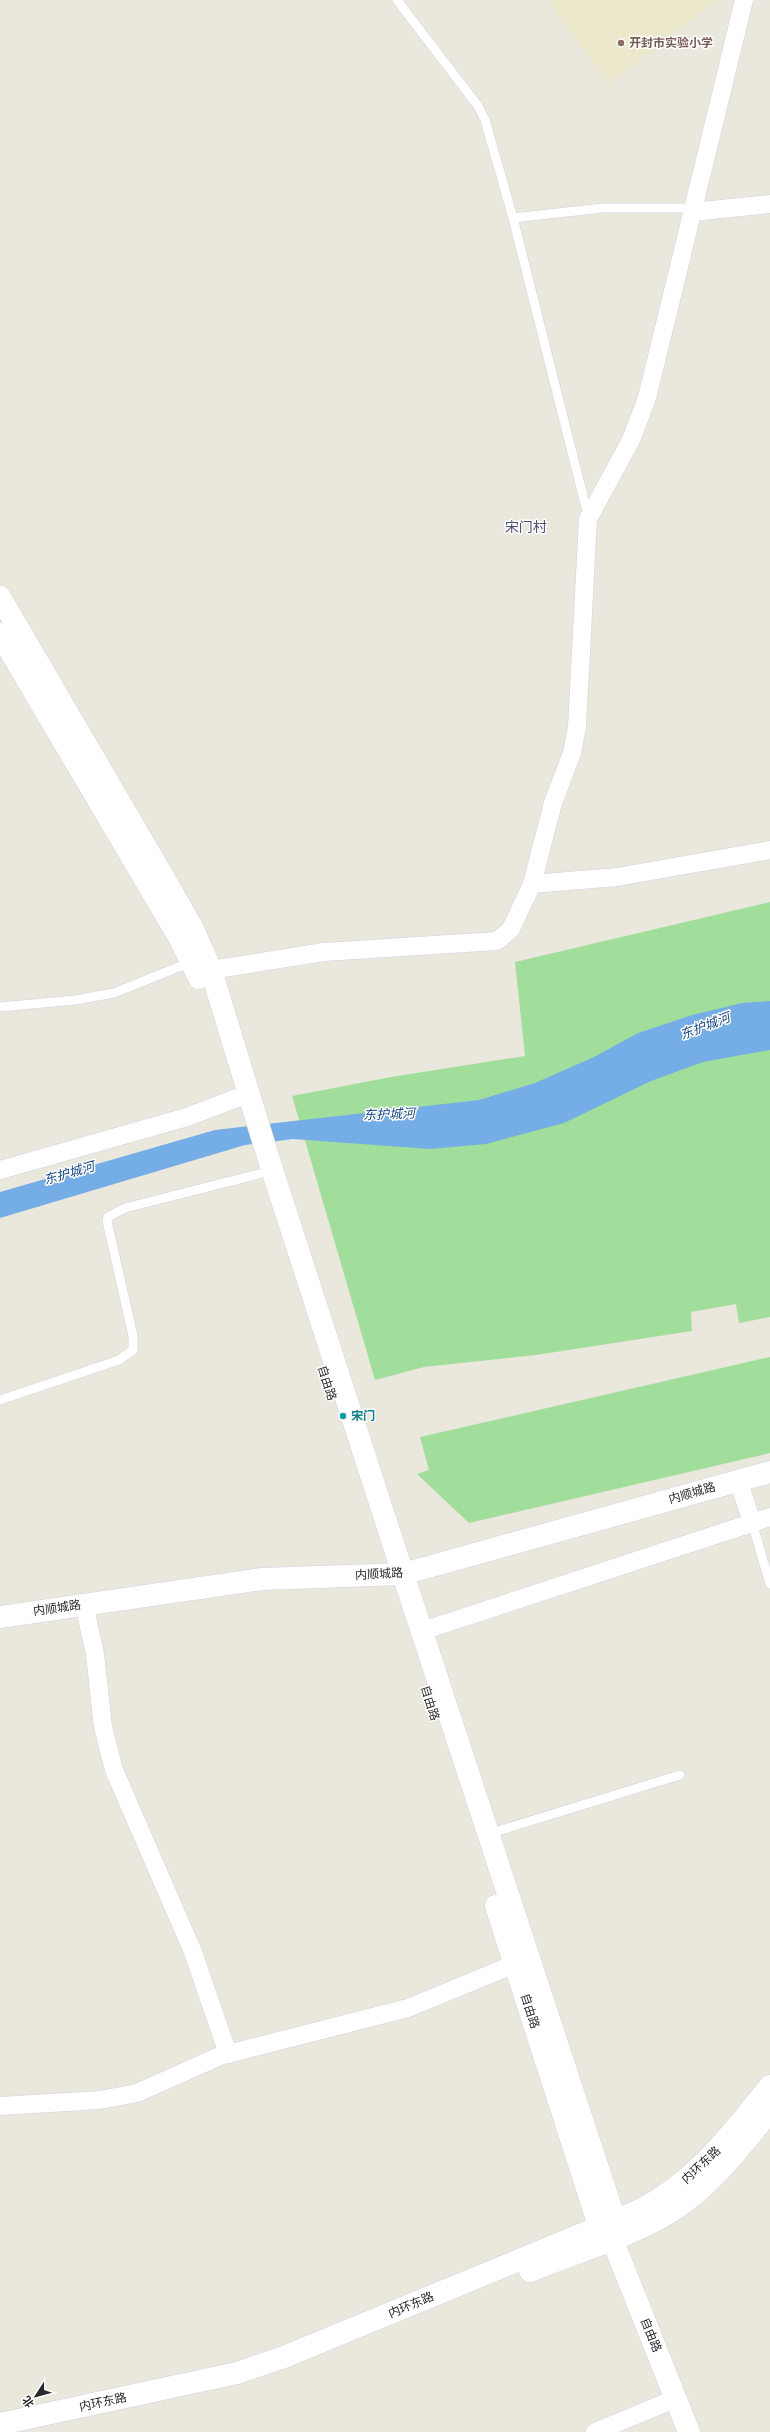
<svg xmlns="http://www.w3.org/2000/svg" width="770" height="2432" viewBox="0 0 770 2432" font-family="'Asap Condensed','Noto Sans SC',sans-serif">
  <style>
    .education { fill: #ebe8cc }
    .green { fill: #a2de9b }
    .water { fill: #75ade6 }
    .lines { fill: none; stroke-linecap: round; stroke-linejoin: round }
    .service-casing { stroke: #d2d1e1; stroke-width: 10 }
    .minor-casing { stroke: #d2d1e1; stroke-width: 19 }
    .tertiary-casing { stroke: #d2d1e1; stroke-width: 23 }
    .service { stroke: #fff; stroke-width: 9 }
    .minor { stroke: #fff; stroke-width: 18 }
    .tertiary { stroke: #fff; stroke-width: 22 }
    .education-dot { fill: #8d6e63; stroke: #fff; stroke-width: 1.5 }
    .culture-dot { fill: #0f9aa8; stroke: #fff; stroke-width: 1.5 }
    .labels { text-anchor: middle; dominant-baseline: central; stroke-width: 3; stroke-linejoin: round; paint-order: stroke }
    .education-label { font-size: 12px; font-weight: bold; fill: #785e54; stroke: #fff; text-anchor: start }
    .street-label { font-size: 12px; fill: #292929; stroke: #fff }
    .culture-label { font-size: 12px; font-weight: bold; fill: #0d838f; stroke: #fff; text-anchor: start }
    .water-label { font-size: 13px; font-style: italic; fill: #164990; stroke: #fff }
    .quarter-label { font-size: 14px; fill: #4f4c76; stroke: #fff }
  </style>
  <rect width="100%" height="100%" fill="#eae7dc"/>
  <!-- education -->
  <path class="education" d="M547 0H717L609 84Z"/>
  <!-- green -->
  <g class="green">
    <path d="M770 902V1317L739 1323 736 1304 691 1312 692 1331 536 1355 424 1367 375 1380 292 1096 391 1077 525 1056 515 962Z"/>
    <path d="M770 1357V1453L469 1523 417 1474 429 1470 420 1437Z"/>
  </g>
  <!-- water -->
  <path class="water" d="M770 1001V1050L703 1062 651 1081 564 1123 486 1144 430 1149 293 1139 245 1145 0 1218V1192L215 1130 479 1100 535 1083 594 1057 638 1033 692 1015 742 1003Z"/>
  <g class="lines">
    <defs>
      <g id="service">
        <path d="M397 0 478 106 485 120 513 218 588 516"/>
        <path d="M513 218 603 208H693"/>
        <path d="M0 1007 75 1000 114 993 191 962"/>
        <path d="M0 1400 119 1360 133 1350V1336L107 1221 108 1217 125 1208 259 1174"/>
        <path d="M752 1522 770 1584"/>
        <path d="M488 1834 680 1775"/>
      </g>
      <g id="minor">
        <path d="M692 212 770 204"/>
        <path d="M532 884 617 877 770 850"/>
        <path d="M211 970 324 952 497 941 511 929 532 884 553 803 572 753 577 727 588 519 631 440 647 398 744 0"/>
        <path d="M0 1170 187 1117 237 1098"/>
        <path d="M738 1480 752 1522"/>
        <path d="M84 1604 95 1654 103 1727 114 1770 193 1952 228 2054"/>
        <path d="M422 1631 770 1517"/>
        <path d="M0 2106 100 2100 137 2093 220 2056 408 2008 527 1959"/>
        <path d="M595 2432 677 2398"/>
      </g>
      <g id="tertiary">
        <path d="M0 597 171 890 193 929 211 970 269 1160 403 1574 615 2220 612 2239 689 2432"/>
        <path d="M0 634 180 939 199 978"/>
        <path d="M0 1617 262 1579 403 1574 770 1472"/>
        <path d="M496 1906 599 2226 612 2239"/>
        <path d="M530 2271C575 2252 625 2239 667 2214 709 2189 740 2148 770 2111"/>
        <path d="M0 2424 237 2373 284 2357 638 2211C695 2183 731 2134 770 2086"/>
      </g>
    </defs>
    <!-- service casing -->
    <use href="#service" class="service-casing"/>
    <!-- minor casing -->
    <use href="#minor" class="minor-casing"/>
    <!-- tertiary casing -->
    <use href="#tertiary" class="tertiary-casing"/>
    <!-- service -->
    <use href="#service" class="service"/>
    <!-- minor -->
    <use href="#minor" class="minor"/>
    <!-- tertiary -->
    <use href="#tertiary" class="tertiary"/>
  </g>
  <!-- markers -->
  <circle class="education-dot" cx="621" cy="43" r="4"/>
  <circle class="culture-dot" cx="343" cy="1416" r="4"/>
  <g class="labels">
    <!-- education labels -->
    <g class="education-label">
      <text x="629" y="43">开封市实验小学</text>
    </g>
    <!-- street labels -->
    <g class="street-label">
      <text transform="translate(327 1383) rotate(72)">自由路</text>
      <text transform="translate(692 1493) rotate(-16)">内顺城路</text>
      <text transform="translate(379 1574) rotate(-3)">内顺城路</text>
      <text transform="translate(57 1608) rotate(-8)">内顺城路</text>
      <text transform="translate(430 1703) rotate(72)">自由路</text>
      <text transform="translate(530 2011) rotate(72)">自由路</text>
      <text transform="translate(701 2165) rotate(-43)">内环东路</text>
      <text transform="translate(411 2305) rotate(-23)">内环东路</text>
      <text transform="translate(651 2335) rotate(68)">自由路</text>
      <text transform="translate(103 2402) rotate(-12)">内环东路</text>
    </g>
    <!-- culture labels -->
    <g class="culture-label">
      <text x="351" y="1416">宋门</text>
    </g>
    <!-- water labels -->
    <g class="water-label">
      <text transform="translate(705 1026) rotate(-21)">东护城河</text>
      <text transform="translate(389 1114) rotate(-2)">东护城河</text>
      <text transform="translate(69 1173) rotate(-16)">东护城河</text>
    </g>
    <!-- quarter labels -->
    <g class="quarter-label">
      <text x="526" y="527">宋门村</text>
    </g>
  </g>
  <!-- north arrow -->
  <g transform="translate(36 2396) rotate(234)" stroke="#ffffff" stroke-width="3" paint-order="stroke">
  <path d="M0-3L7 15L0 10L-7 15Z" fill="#292929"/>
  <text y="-6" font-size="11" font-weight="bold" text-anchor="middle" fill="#292929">北</text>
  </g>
</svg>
